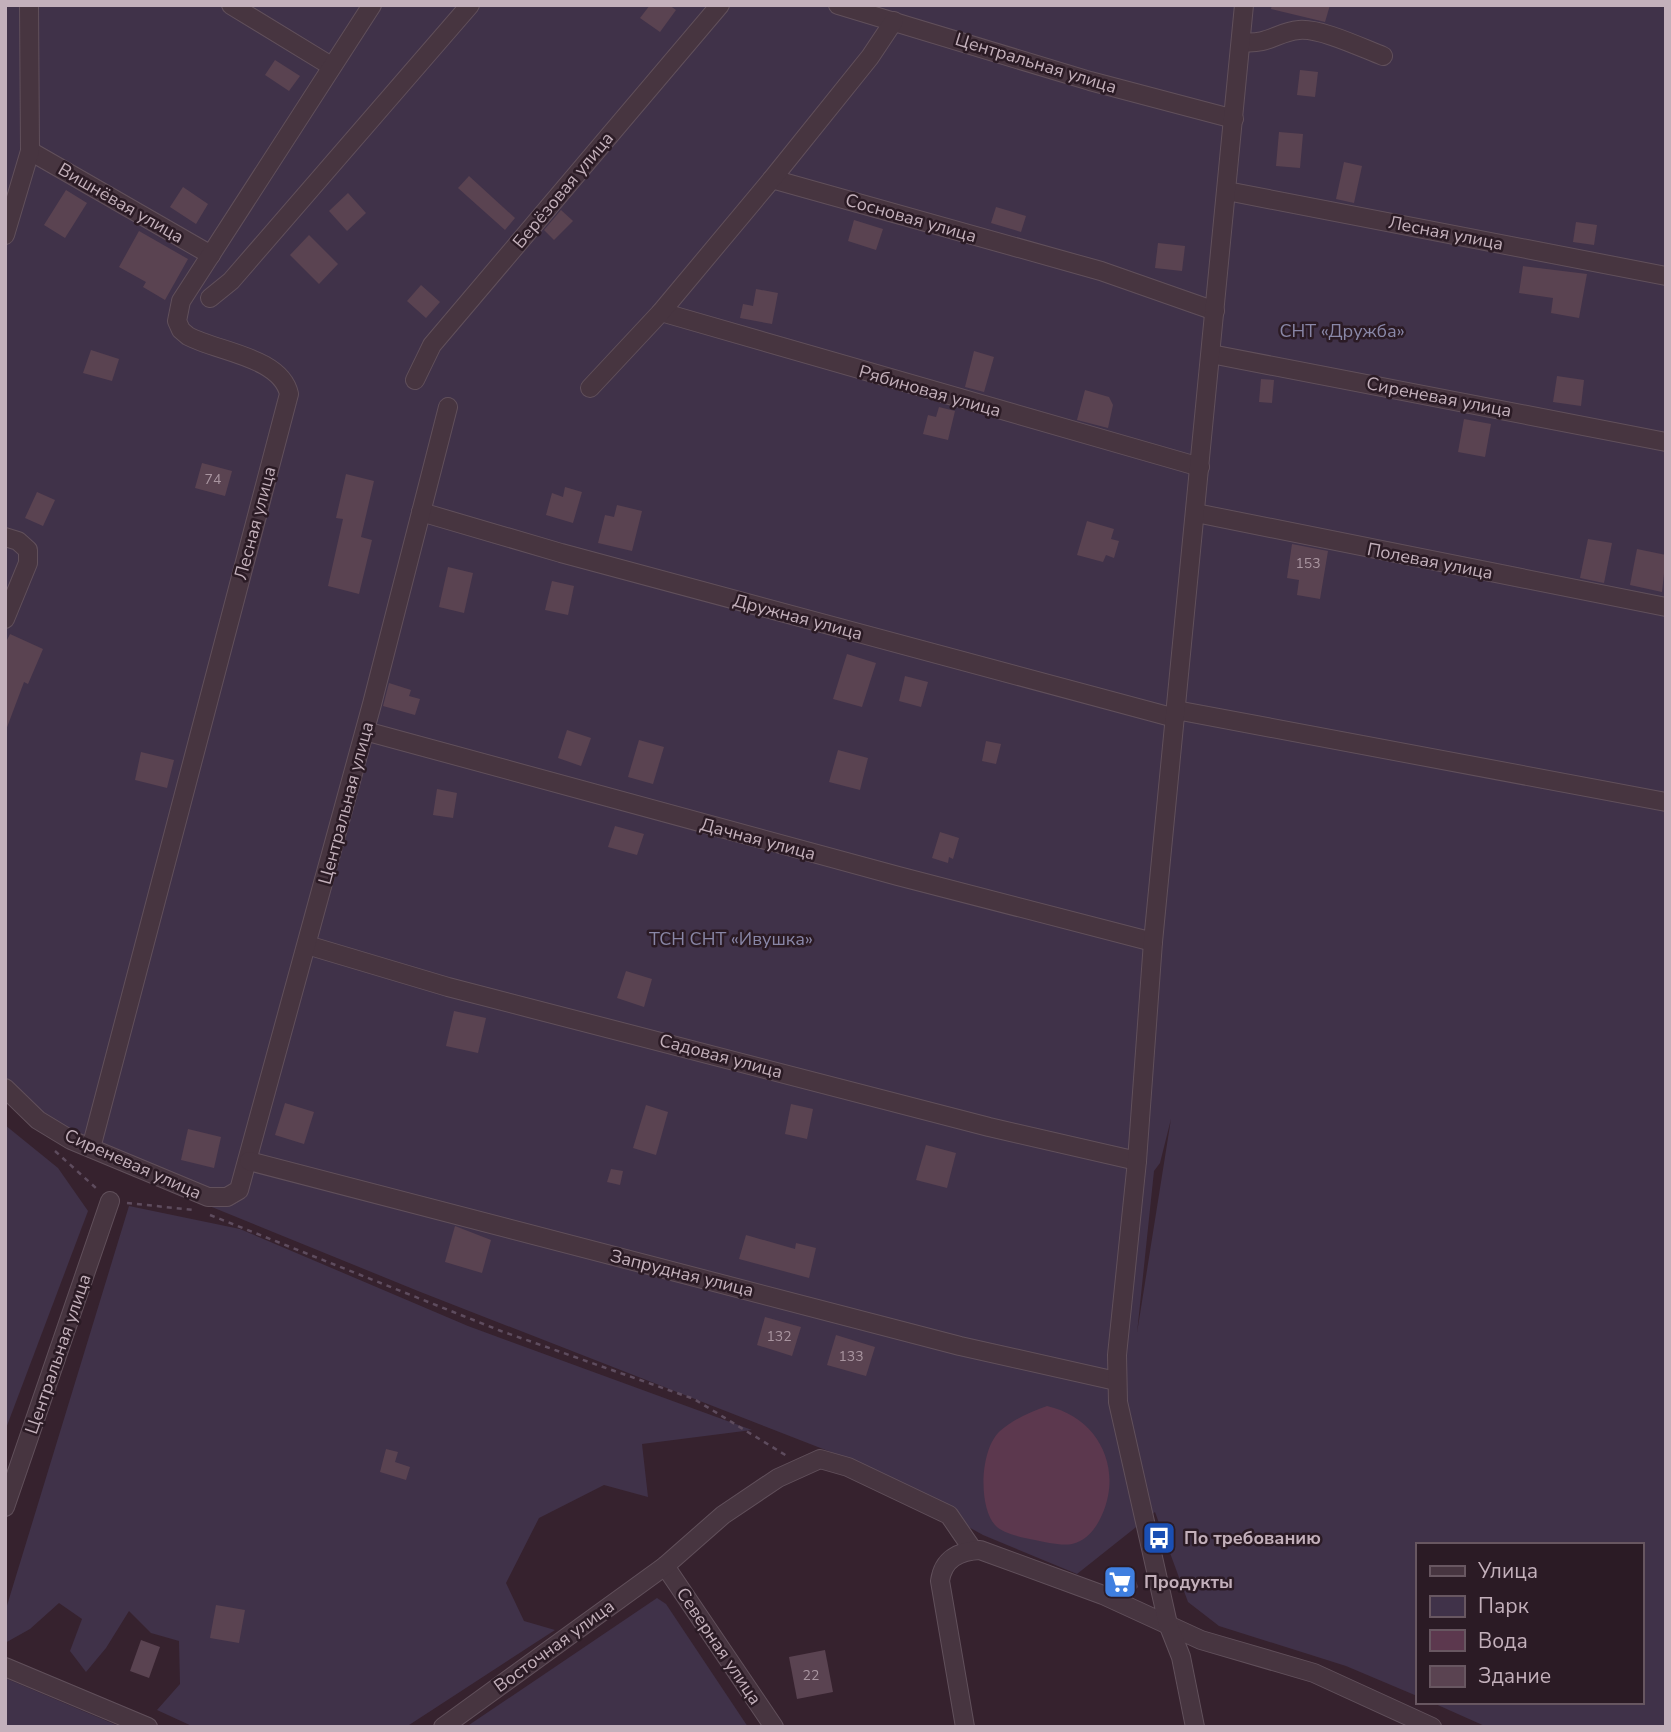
<svg xmlns="http://www.w3.org/2000/svg" width="1671" height="1732" viewBox="0 0 1671 1732" font-family="'Nunito Sans',sans-serif">
  <style>
    .green { fill: #403249; fill-rule: evenodd }
    .water { fill: #5c384e }
    .building { fill: #5a4351 }
    .lines { fill: none; stroke-linecap: round; stroke-linejoin: round }
    .minor-casing { stroke: #61505b; stroke-width: 20 }
    .path { stroke: #5e4c5e; stroke-width: 2.5; stroke-dasharray: 5 5; stroke-linecap: butt }
    .minor { stroke: #473540; stroke-width: 18 }
    .labels { text-anchor: middle; dominant-baseline: central; stroke-width: 5; stroke-linejoin: round; paint-order: stroke }
    .number-label { font-size: 14px; fill: #a995a0 }
    .street-label { font-size: 18px; fill: #c3b0bb; stroke: #2b1b25 }
    .park-label { font-size: 18px; fill: #8987a7; stroke: #2b1b25 }
    .poi-label { font-size: 18px; font-weight: bold; fill: #c3b0bb; stroke: #2b1b25; text-anchor: start }
  </style>
  <rect width="100%" height="100%" fill="#36222e"/>
  <!-- green -->
  <g class="green">
    <path d="M5 5H1666V1727H1487L1431 1702H1641V1545H1417V1696L1346 1666 1219 1626 1188 1602 1155 1512 1077 1574 983 1535 841 1456 418 1291 89 1157 41 1127 5 1098ZM1171 1119 1137 1333 1154 1171 1160 1163Z"/>
    <path d="M5 1125 58 1168 88 1211 5 1431Z"/>
    <path d="M129 1206 240 1229 468 1326 752 1430 642 1444 648 1497 604 1485 539 1518 506 1583 524 1621 555 1630 406 1727H194L157 1710 180 1684 179 1641 151 1633 129 1611 106 1648 86 1672 70 1651 82 1619 59 1603 30 1629 5 1643V1612Z"/>
    <path d="M657 1598 666 1604 748 1727H466Z"/>
    <path d="M5 1678 121 1727H5Z"/>
  </g>
  <!-- water -->
  <path class="water" d="M1047 1406C1101 1418 1125 1473 1099 1521 1093 1532 1085 1541 1072 1544 1060 1546 1046 1542 1035 1540 1024 1538 1003 1534 995 1525 978 1506 980 1449 1000 1431 1014 1419 1030 1412 1047 1406Z"/>
  <!-- building -->
  <g class="building">
    <path d="M650 5H669L676 10 660 32 640 18Z"/>
    <path d="M1272 5H1330L1325 22 1271 9Z"/>
    <path d="M275 60 300 76 289 91 265 75Z"/>
    <path d="M1300 70 1318 72 1315 97 1297 95Z"/>
    <path d="M1279 132 1303 134 1300 168 1276 166Z"/>
    <path d="M1344 162 1362 166 1354 203 1336 199Z"/>
    <path d="M469 176 515 218 505 230 458 188Z"/>
    <path d="M183 187 208 204 196 224 170 207Z"/>
    <path d="M66 190 87 203 65 238 44 225Z"/>
    <path d="M348 193 366 213 347 231 329 211Z"/>
    <path d="M996 207 1026 216 1021 232 991 223Z"/>
    <path d="M561 210 573 221 554 240 544 230Z"/>
    <path d="M854 220 883 229 876 250 848 241Z"/>
    <path d="M1576 222 1597 225 1594 245 1573 242Z"/>
    <path d="M139 231 188 259 165 300 143 287 146 282 119 267Z"/>
    <path d="M309 235 338 264 319 284 290 255Z"/>
    <path d="M1158 243 1185 246 1182 271 1155 268Z"/>
    <path d="M1523 266 1587 274 1579 318 1551 313 1553 298 1519 293Z"/>
    <path d="M421 285 440 302 426 318 407 301Z"/>
    <path d="M756 289 778 293 772 324 740 318 743 304 753 306Z"/>
    <path d="M91 350 119 359 112 381 83 373Z"/>
    <path d="M974 351 994 357 984 392 965 387Z"/>
    <path d="M1557 376 1584 380 1581 406 1553 402Z"/>
    <path d="M1261 379 1274 380 1272 403 1259 402Z"/>
    <path d="M1085 390 1109 397 1113 405 1108 428 1077 420Z"/>
    <path d="M939 407 955 411 948 440 923 434 928 415 936 417Z"/>
    <path d="M1464 419 1491 424 1485 457 1458 452Z"/>
    <path d="M202 463 232 471 225 496 195 488Z"/>
    <path d="M346 474 374 481 361 537 372 540 359 594 328 586 343 519 336 518Z"/>
    <path d="M565 487 582 492 573 523 546 515 552 493 563 497Z"/>
    <path d="M37 492 55 500 43 526 25 518Z"/>
    <path d="M617 505 642 511 632 551 598 543 605 515 614 517Z"/>
    <path d="M1087 521 1114 529 1111 539 1119 541 1114 558 1106 555 1103 562 1077 555Z"/>
    <path d="M1588 539 1612 543 1604 583 1580 578Z"/>
    <path d="M1292 544 1328 551 1320 599 1297 595 1299 580 1287 578Z"/>
    <path d="M1637 549 1666 555 1662 592 1630 585Z"/>
    <path d="M448 567 473 573 464 613 439 607Z"/>
    <path d="M552 581 574 586 568 615 545 610Z"/>
    <path d="M10 634 43 649 28 684 24 682 6 730 5 644Z"/>
    <path d="M847 654 876 663 862 707 833 699Z"/>
    <path d="M905 676 928 682 921 707 899 701Z"/>
    <path d="M389 683 411 690 409 696 420 699 415 715 383 706Z"/>
    <path d="M567 730 591 738 581 766 558 758Z"/>
    <path d="M639 740 664 747 653 784 628 777Z"/>
    <path d="M986 741 1001 744 996 764 982 761Z"/>
    <path d="M838 750 868 758 860 790 829 782Z"/>
    <path d="M141 752 174 760 167 788 135 780Z"/>
    <path d="M437 789 457 793 453 818 433 815Z"/>
    <path d="M615 826 644 834 637 855 608 847Z"/>
    <path d="M940 832 959 838 953 859 949 857 948 863 932 858Z"/>
    <path d="M626 971 652 979 644 1007 617 998Z"/>
    <path d="M454 1011 486 1018 478 1053 446 1046Z"/>
    <path d="M285 1103 314 1112 304 1144 275 1135Z"/>
    <path d="M791 1104 813 1109 807 1139 785 1134Z"/>
    <path d="M646 1105 668 1112 656 1155 633 1148Z"/>
    <path d="M188 1129 221 1137 214 1168 181 1160Z"/>
    <path d="M926 1145 956 1153 947 1188 916 1180Z"/>
    <path d="M611 1169 623 1171 620 1185 607 1182Z"/>
    <path d="M455 1226 491 1240 482 1273 445 1262Z"/>
    <path d="M746 1235 795 1249 796 1243 816 1248 809 1278 739 1259Z"/>
    <path d="M765 1317 801 1327 792 1356 757 1345Z"/>
    <path d="M836 1335 875 1347 866 1376 827 1365Z"/>
    <path d="M386 1449 398 1452 395 1462 410 1467 406 1480 380 1472Z"/>
    <path d="M1114 1566 1134 1574 1138 1587 1130 1595 1107 1584Z"/>
    <path d="M216 1605 245 1610 239 1643 210 1638Z"/>
    <path d="M141 1640 160 1647 149 1678 130 1671Z"/>
    <path d="M825 1650 833 1692 797 1699 789 1657Z"/>
  </g>
  <g class="lines">
    <defs>
      <g id="minor">
        <path d="M231 5 331 66"/>
        <path d="M838 5 1090 81 1234 119"/>
        <path d="M1241 42C1270 45 1276 32 1299 30 1321 28 1362 48 1383 56"/>
        <path d="M30 151 211 255"/>
        <path d="M772 179 1101 271 1215 311"/>
        <path d="M1227 191 1666 276"/>
        <path d="M5 235 30 151 29 5"/>
        <path d="M210 298 231 281 470 5"/>
        <path d="M661 312 1200 467"/>
        <path d="M1211 354 1666 442"/>
        <path d="M415 380 432 345 720 5"/>
        <path d="M590 388 661 312 772 179 870 57 894 21"/>
        <path d="M421 512 561 553 1175 718"/>
        <path d="M1196 513 1666 607"/>
        <path d="M5 537 18 541 28 550V563L5 619"/>
        <path d="M1176 710 1666 802"/>
        <path d="M365 731 898 876 1153 942"/>
        <path d="M307 945 448 987 989 1127 1137 1161"/>
        <path d="M5 1088 38 1120 71 1140 208 1197H227L239 1190 372 704 448 407"/>
        <path d="M91 1148 289 394C281 357 218 352 188 336L181 330 177 321 181 301 372 5"/>
        <path d="M249 1161 960 1346 1116 1381"/>
        <path d="M5 1507 110 1201"/>
        <path d="M665 1566 774 1727"/>
        <path d="M5 1667 148 1727"/>
        <path d="M443 1727 665 1566 723 1515 778 1478 820 1459 848 1467 949 1515 973 1550"/>
        <path d="M965 1727 940 1581C943 1559 959 1551 980 1550L1103 1595 1201 1640 1314 1673 1432 1727"/>
        <path d="M1195 1727 1181 1657 1168 1624 1118 1402 1117 1355 1137 1161 1153 942 1244 5"/>
      </g>
    </defs>
    <!-- minor casing -->
    <use href="#minor" class="minor-casing"/>
    <!-- path -->
    <g class="path">
      <path d="M55 1151 97 1189"/>
      <path d="M127 1203 194 1210"/>
      <path d="M210 1215 501 1331 694 1399 787 1456"/>
    </g>
    <!-- minor -->
    <use href="#minor" class="minor"/>
  </g>
  <!-- icons -->
  <defs>
    <symbol id="bus-square" viewBox="-11 -11 22 22"><rect x="-9" y="-9" width="18" height="18" rx="4" fill="#1a4fb4" stroke="#2b1b25"/><path d="M-5-6H5V4H4V6H2V4H-2V6H-4V4H-5ZM-3.5-4V0h7V-4ZM-3.5 1.2v1.5H-2V1.2ZM2 1.2v1.5H3.5V1.2Z" fill="#fff"/></symbol>
    <symbol id="supermarket-square" viewBox="-11 -11 22 22"><rect x="-9" y="-9" width="18" height="18" rx="4" fill="#3f7fe0" stroke="#2b1b25"/><path d="M-6-5.5h2.5l.6 2H6L4.5 2H-2.5L-4.4-4H-6ZM-1.5 3.2a1.3 1.3 0 1 0 .1 0ZM3 3.2a1.3 1.3 0 1 0 .1 0Z" fill="#fff"/></symbol>
  </defs>
  <g fill-rule="evenodd">
    <use href="#bus-square" x="1140" y="1519" width="38" height="38"/>
    <use href="#supermarket-square" x="1101" y="1563" width="38" height="38"/>
  </g>
  <g class="labels">
    <!-- number labels -->
    <g class="number-label">
      <text x="213" y="479">74</text>
      <text x="1308" y="563">153</text>
      <text x="779" y="1336">132</text>
      <text x="851" y="1356">133</text>
      <text x="811" y="1675">22</text>
    </g>
    <!-- street labels -->
    <g class="street-label">
      <text transform="translate(1036 63) rotate(17)">Центральная улица</text>
      <text transform="translate(563 190) rotate(-50)">Берёзовая улица</text>
      <text transform="translate(121 203) rotate(30)">Вишнёвая улица</text>
      <text transform="translate(911 218) rotate(16)">Сосновая улица</text>
      <text transform="translate(1446 233) rotate(11)">Лесная улица</text>
      <text transform="translate(930 391) rotate(16)">Рябиновая улица</text>
      <text transform="translate(1439 397) rotate(11)">Сиреневая улица</text>
      <text transform="translate(255 523) rotate(-75)">Лесная улица</text>
      <text transform="translate(1430 561) rotate(11)">Полевая улица</text>
      <text transform="translate(798 617) rotate(15)">Дружная улица</text>
      <text transform="translate(346 803) rotate(-75)">Центральная улица</text>
      <text transform="translate(758 839) rotate(15)">Дачная улица</text>
      <text transform="translate(721 1056) rotate(15)">Садовая улица</text>
      <text transform="translate(133 1164) rotate(24)">Сиреневая улица</text>
      <text transform="translate(682 1273) rotate(14)">Запрудная улица</text>
      <text transform="translate(58 1354) rotate(-71)">Центральная улица</text>
      <text transform="translate(554 1646) rotate(-36)">Восточная улица</text>
      <text transform="translate(719 1646) rotate(56)">Северная улица</text>
    </g>
    <!-- park labels -->
    <g class="park-label">
      <text x="1342" y="331">СНТ «Дружба»</text>
      <text x="731" y="939">ТСН СНТ «Ивушка»</text>
    </g>
    <!-- poi labels -->
    <g class="poi-label">
      <text x="1184" y="1538">По требованию</text>
      <text x="1144" y="1582">Продукты</text>
    </g>
  </g>
  <!-- border -->
  <rect width="1671" height="1732" fill="none" stroke="#c3b0bb" stroke-width="14"/>
  <!-- legend -->
  <rect x="1416" y="1543" width="228" height="161" fill="#2b1b25" stroke="#685761" stroke-width="2"/>
  <rect x="1430" y="1566" width="35" height="10" fill="#473540" stroke="#685761" stroke-width="2"/>
  <text x="1478" y="1578" font-size="21" fill="#c3b0bb">Улица</text>
  <rect x="1430" y="1596" width="35" height="21" fill="#403249" stroke="#685761" stroke-width="2"/>
  <text x="1478" y="1613" font-size="21" fill="#c3b0bb">Парк</text>
  <rect x="1430" y="1630" width="35" height="21" fill="#5c384e" stroke="#685761" stroke-width="2"/>
  <text x="1478" y="1648" font-size="21" fill="#c3b0bb">Вода</text>
  <rect x="1430" y="1666" width="35" height="21" fill="#5a4351" stroke="#685761" stroke-width="2"/>
  <text x="1478" y="1683" font-size="21" fill="#c3b0bb">Здание</text>
</svg>
